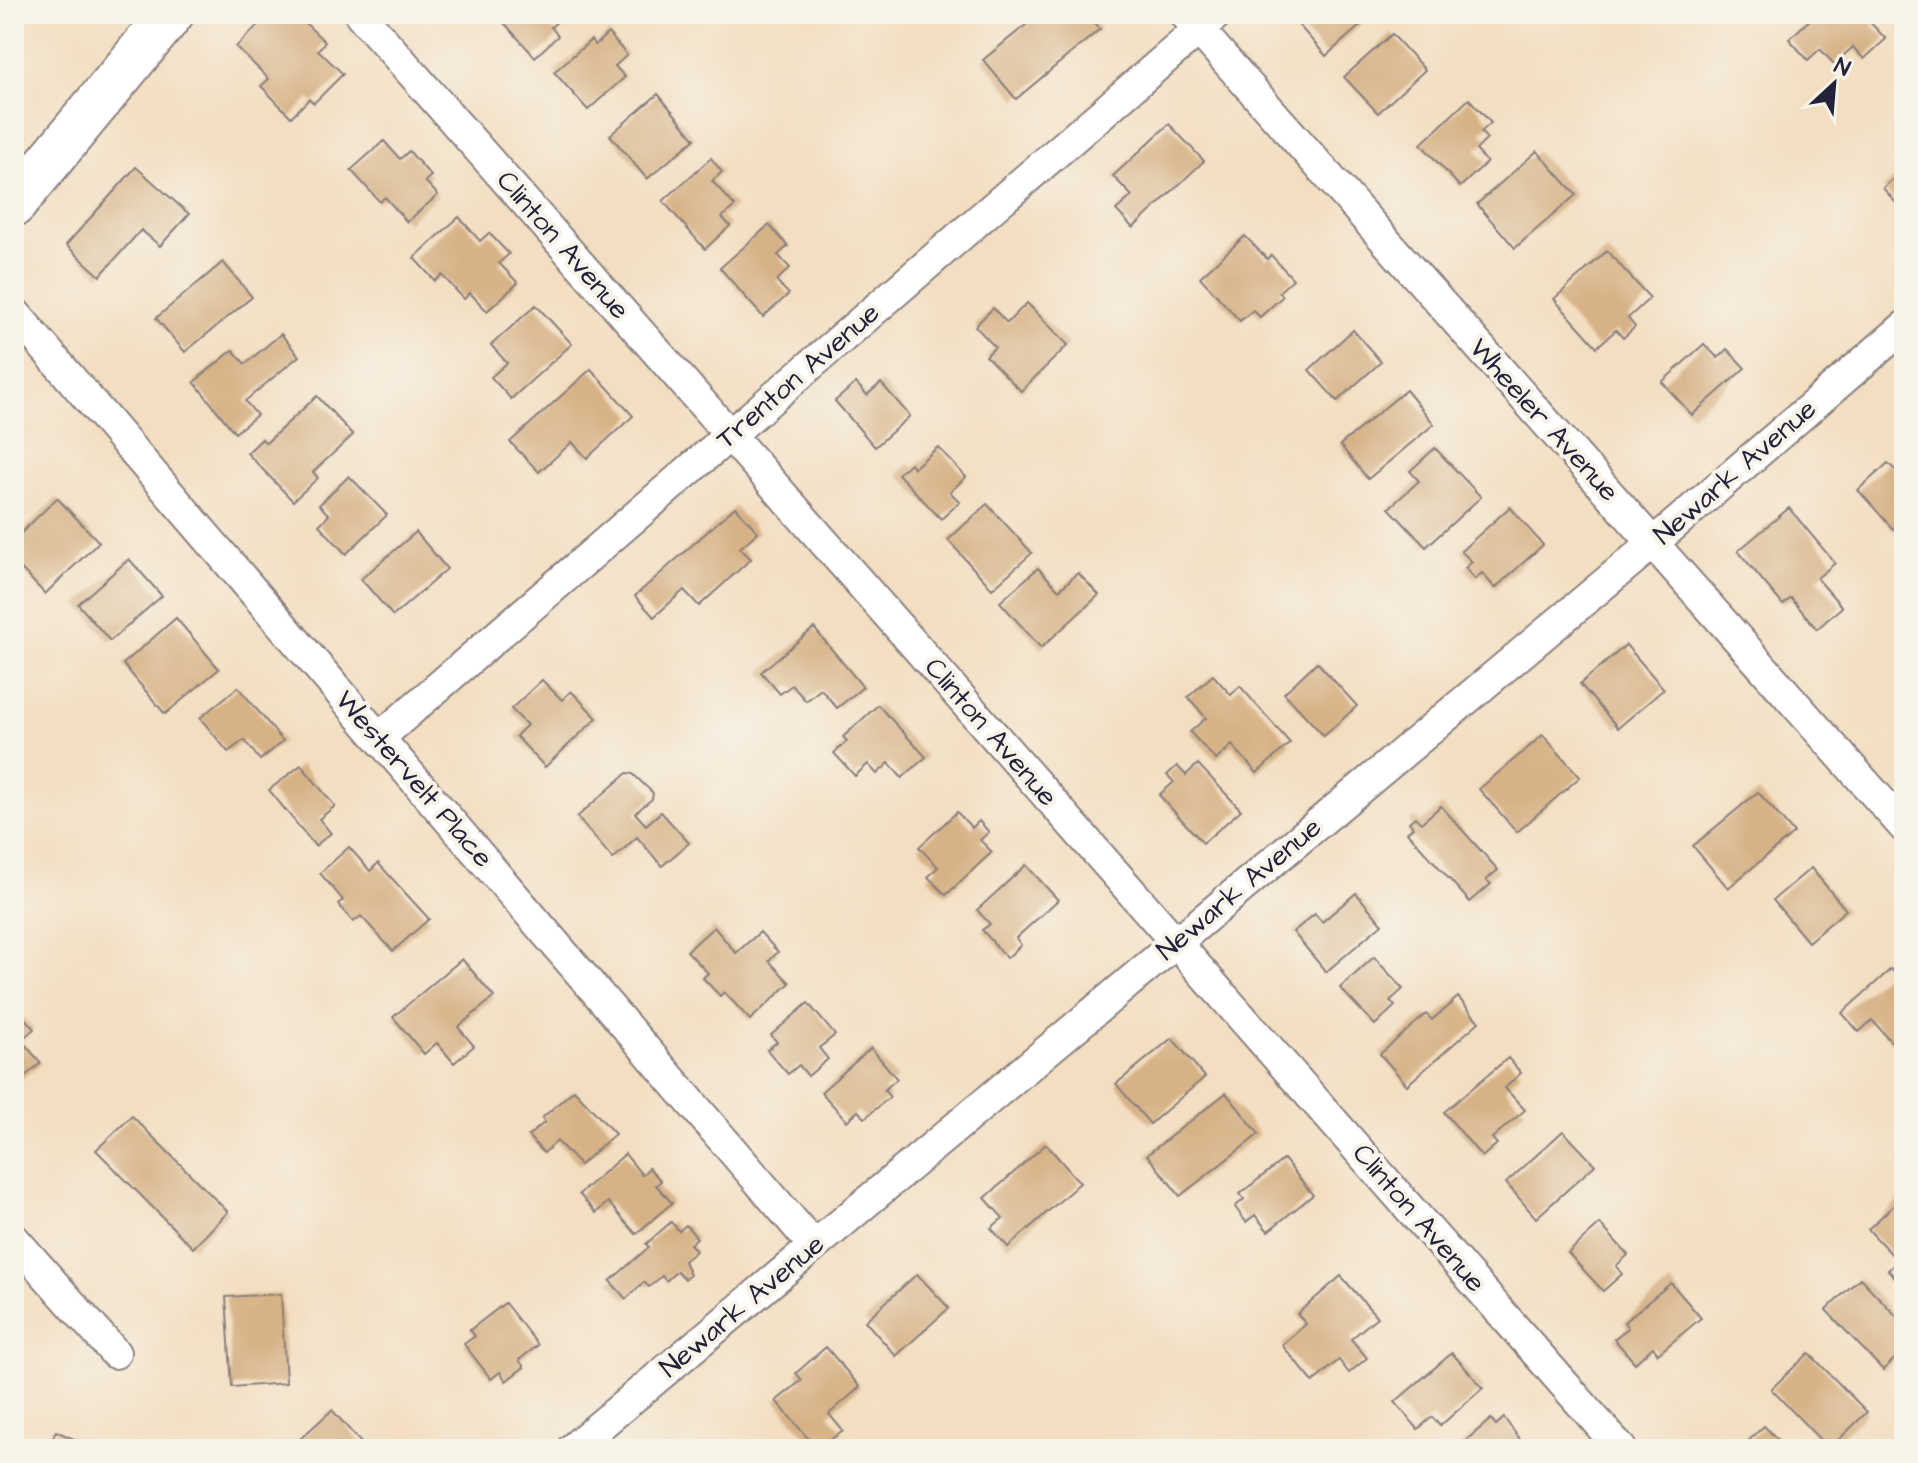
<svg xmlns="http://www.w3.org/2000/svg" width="1918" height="1463" viewBox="0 0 1918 1463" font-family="'Architects Daughter',sans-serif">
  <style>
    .building { fill: #d7b286 }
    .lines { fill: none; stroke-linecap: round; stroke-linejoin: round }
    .minor-casing { stroke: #8a807e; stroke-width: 34 }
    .primary-casing { stroke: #8a807e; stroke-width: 48 }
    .minor { stroke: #fff; stroke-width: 30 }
    .primary { stroke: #fff; stroke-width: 44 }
    .labels { text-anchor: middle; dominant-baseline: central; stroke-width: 8; stroke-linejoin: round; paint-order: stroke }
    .street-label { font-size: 28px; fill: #22223b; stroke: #f7f3e8 }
  </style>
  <rect width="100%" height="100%" fill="#f7f3e8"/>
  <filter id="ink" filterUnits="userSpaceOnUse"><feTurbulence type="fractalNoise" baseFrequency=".0125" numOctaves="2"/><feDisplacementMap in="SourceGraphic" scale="16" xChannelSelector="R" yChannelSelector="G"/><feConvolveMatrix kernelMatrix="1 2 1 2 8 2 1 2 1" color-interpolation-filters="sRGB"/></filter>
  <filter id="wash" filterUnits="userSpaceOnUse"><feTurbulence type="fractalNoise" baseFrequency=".006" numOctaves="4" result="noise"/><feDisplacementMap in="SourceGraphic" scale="32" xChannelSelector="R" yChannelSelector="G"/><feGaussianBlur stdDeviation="1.8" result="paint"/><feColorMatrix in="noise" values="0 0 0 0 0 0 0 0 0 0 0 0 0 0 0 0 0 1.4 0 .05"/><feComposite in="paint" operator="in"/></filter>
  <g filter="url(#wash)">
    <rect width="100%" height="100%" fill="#f3dec1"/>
    <g id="blocks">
      <!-- building -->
      <g class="building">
        <path d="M269 14H296L325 42 318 50 343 74 314 103 309 99 291 117 261 86 269 79 236 47Z"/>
        <path d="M496 14H566L551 27 558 36 535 57Z"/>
        <path d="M1039 14H1088L1100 29 1016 99 983 60Z"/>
        <path d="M1302 14H1373L1326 56 1295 21Z"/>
        <path d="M1816 14H1862L1886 39 1864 59 1853 47 1834 64 1820 49 1808 60 1789 39Z"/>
        <path d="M608 33 627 55 615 66 625 77 588 110 554 72 591 40 595 45Z"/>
        <path d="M1392 34 1425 70 1378 113 1344 77Z"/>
        <path d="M658 94 695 139 647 179 610 135Z"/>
        <path d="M1469 99 1491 123 1481 132 1487 139 1476 150 1487 162 1460 187 1421 144Z"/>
        <path d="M1169 124 1204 161 1133 228 1116 210 1132 196 1113 176Z"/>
        <path d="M384 141 400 159 409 151 431 176 425 181 438 195 407 222 385 197 380 202 351 170Z"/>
        <path d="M1537 151 1576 195 1515 248 1477 204Z"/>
        <path d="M711 158 722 172 712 181 735 206 722 217 730 226 705 249 663 201Z"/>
        <path d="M136 167 189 214 160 246 141 230 100 276 66 245Z"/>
        <path d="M1904 169V212L1883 188Z"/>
        <path d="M459 217 480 241 489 233 509 254 499 263 518 283 487 311 470 293 464 299 442 275 435 281 414 258Z"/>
        <path d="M769 225 788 246 778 255 790 268 776 281 789 294 763 317 720 268Z"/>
        <path d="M1245 236 1267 259 1271 255 1293 279 1279 292 1283 296 1260 317 1253 310 1240 321 1200 277Z"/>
        <path d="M1607 251 1650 298 1628 318 1635 327 1623 338 1616 330 1597 347 1554 299Z"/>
        <path d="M223 262 252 297 185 352 156 318Z"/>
        <path d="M1027 303 1068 345 1021 391 986 356 995 347 975 326 993 308 1007 323Z"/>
        <path d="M536 305 572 344 511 399 491 377 507 363 491 345Z"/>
        <path d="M1353 330 1381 362 1337 401 1309 370Z"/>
        <path d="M281 334 299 356 245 401 257 415 235 433 194 382 233 350 245 364Z"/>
        <path d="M1704 344 1718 358 1727 349 1745 368 1692 415 1662 382Z"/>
        <path d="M591 369 633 416 587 458 572 442 539 472 510 442Z"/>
        <path d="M856 383 867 395 881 383 910 416 875 447 835 401Z"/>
        <path d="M1406 390 1434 424 1368 479 1340 445Z"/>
        <path d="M317 396 353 435 313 472 318 478 293 501 247 453 262 439 266 443Z"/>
        <path d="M938 447 966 477 950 492 960 502 941 519 898 474 910 463 914 468Z"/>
        <path d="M1435 448 1481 497 1426 547 1389 508 1419 481 1410 471Z"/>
        <path d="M1888 463 1897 472 1904 466V519L1893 529 1858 490Z"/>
        <path d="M349 476 387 515 346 554 319 525 329 515 319 505Z"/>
        <path d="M57 498 99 542 45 594 14 561V540Z"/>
        <path d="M987 504 1032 553 992 589 948 540Z"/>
        <path d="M735 507 758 532 740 548 751 559 699 606 684 590 654 617 635 596Z"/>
        <path d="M1510 507 1543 545 1495 588 1482 573 1475 579 1465 568 1472 562 1461 551Z"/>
        <path d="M1789 508 1835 563 1817 578 1842 607 1817 629 1791 598 1783 605 1738 551Z"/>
        <path d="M416 532 447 569 393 616 361 579Z"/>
        <path d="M129 559 162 596 110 641 78 604Z"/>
        <path d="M1038 568 1059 590 1078 573 1099 595 1041 648 1000 602Z"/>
        <path d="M176 618 219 669 165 714 123 664Z"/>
        <path d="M814 628 863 687 837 708 821 689 806 701 792 685 780 694 761 672Z"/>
        <path d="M1626 645 1664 689 1618 728 1580 684Z"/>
        <path d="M1317 662 1357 706 1324 736 1284 693Z"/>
        <path d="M1213 675 1231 695 1240 686 1290 743 1257 773 1232 745 1216 760 1190 732 1206 718 1188 697Z"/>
        <path d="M542 680 562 700 571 691 597 718 545 767 516 736 527 725 511 709Z"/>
        <path d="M238 687 283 741 260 760 244 740 228 752 200 718Z"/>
        <path d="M878 705 926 757 902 778 889 763 877 774 868 764 855 776 834 753 847 741 843 737Z"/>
        <path d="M1543 735 1580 777 1517 832 1479 789Z"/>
        <path d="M1198 764 1241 810 1203 843 1159 795 1174 782 1167 775 1177 766 1186 775Z"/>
        <path d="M301 765 335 806 319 819 331 833 315 846 269 790Z"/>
        <path d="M627 773 633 774 653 793 652 799 635 813 646 825 661 812 689 843 662 866 637 837 613 859 577 817Z"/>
        <path d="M1758 792 1794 833 1728 888 1693 846Z"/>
        <path d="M1441 806 1498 870 1486 880 1491 884 1470 902 1407 832 1413 827 1409 822 1415 817 1421 823Z"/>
        <path d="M957 812 972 828 979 821 989 832 980 840 992 852 946 895 928 877 938 867 919 847Z"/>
        <path d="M349 847 370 871 378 863 429 919 393 951 361 916 353 922 338 904 343 900 320 873Z"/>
        <path d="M1026 865 1058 900 1016 938 1021 945 1007 958 982 930 990 924 977 910Z"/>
        <path d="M1811 868 1846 910 1808 942 1773 900Z"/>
        <path d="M1356 893 1382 924 1326 972 1293 932 1315 914 1322 922Z"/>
        <path d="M714 927 736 953 760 932 778 952 769 961 790 983 750 1020 724 992 720 996 703 978 708 973 687 951Z"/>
        <path d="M1374 957 1403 989 1390 1001 1395 1006 1375 1025 1340 988Z"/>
        <path d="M462 959 494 997 458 1027 474 1046 454 1063 437 1043 424 1054 393 1017Z"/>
        <path d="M1891 969 1904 983V1056L1872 1020 1859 1032 1842 1013Z"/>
        <path d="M1458 997 1479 1022 1407 1085 1380 1054 1426 1014 1432 1020Z"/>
        <path d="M808 1003 835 1035 819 1048 828 1059 808 1076 799 1065 788 1074 767 1050 777 1042 771 1035Z"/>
        <path d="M14 1006 34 1029 21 1040 41 1063 14 1085Z"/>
        <path d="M1172 1038 1205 1077 1150 1124 1116 1084Z"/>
        <path d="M871 1048 897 1079 884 1090 890 1097 865 1118 858 1111 847 1121 821 1092Z"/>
        <path d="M1508 1058 1521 1073 1505 1088 1525 1110 1492 1138 1497 1144 1482 1157 1444 1112Z"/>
        <path d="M574 1090 615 1134 580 1165 557 1141 544 1153 528 1136 545 1122 542 1118Z"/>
        <path d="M1226 1093 1259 1134 1180 1196 1147 1155Z"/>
        <path d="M132 1116 228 1212 193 1248 96 1150Z"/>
        <path d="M1563 1131 1595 1165 1536 1218 1506 1183Z"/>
        <path d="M1046 1144 1080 1183 1008 1247 991 1228 1003 1218 985 1198Z"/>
        <path d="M625 1154 642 1175 649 1168 661 1181 656 1185 672 1203 636 1234 608 1202 596 1213 579 1194Z"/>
        <path d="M1284 1159 1313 1195 1268 1231 1255 1215 1246 1222 1235 1207 1244 1199 1240 1194Z"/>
        <path d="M1904 1196V1287L1888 1270 1898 1261 1868 1229Z"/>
        <path d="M671 1222 679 1231 686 1225 697 1238 690 1244 696 1251 684 1261 690 1275 685 1279 677 1271 666 1281 662 1276 649 1287 644 1282 626 1299 610 1281 649 1247 646 1244Z"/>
        <path d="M1600 1224 1628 1255 1616 1266 1622 1274 1603 1291 1568 1253Z"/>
        <path d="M917 1274 949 1308 896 1356 865 1321Z"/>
        <path d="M1341 1276 1377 1317 1351 1339 1367 1358 1349 1373 1339 1360 1313 1382 1282 1345 1306 1324 1297 1314Z"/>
        <path d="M1860 1278 1904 1324V1350L1883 1370 1826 1310Z"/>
        <path d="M1671 1283 1701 1318 1658 1354 1653 1347 1635 1363 1614 1339 1628 1328 1624 1322Z"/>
        <path d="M281 1294 286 1383 232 1387 226 1297Z"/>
        <path d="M505 1303 538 1345 519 1360 524 1367 506 1381 500 1372 491 1379 464 1344 475 1336 470 1330Z"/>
        <path d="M826 1347 860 1387 829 1414 843 1431 817 1449 776 1401 802 1380 796 1373Z"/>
        <path d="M1452 1353 1483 1388 1440 1426 1432 1417 1418 1429 1395 1402Z"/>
        <path d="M1809 1353 1867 1412 1829 1449 1771 1389Z"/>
        <path d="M332 1410 363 1445 360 1449H311L301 1438Z"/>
        <path d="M1504 1418 1527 1449H1456L1491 1419 1496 1425Z"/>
        <path d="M1764 1426 1787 1449H1740Z"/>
        <path d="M56 1431 96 1449H48Z"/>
      </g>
    </g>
  </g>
  <g filter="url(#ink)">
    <use href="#blocks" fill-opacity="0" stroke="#8a807e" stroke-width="2"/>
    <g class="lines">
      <defs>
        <g id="minor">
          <path d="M360 14 1621 1449"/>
          <path d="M1185 14 1904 827"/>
          <path d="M14 312 814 1246"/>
          <path d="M379 738 1217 14"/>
          <path d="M14 1239 115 1353"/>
          <path d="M572 1449 1653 543 1904 327"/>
        </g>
        <path id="primary" d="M14 204 171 14"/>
      </defs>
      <!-- minor casing -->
      <use href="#minor" class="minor-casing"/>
      <!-- primary casing -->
      <use href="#primary" class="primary-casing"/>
      <!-- minor -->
      <use href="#minor" class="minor"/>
      <!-- primary -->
      <use href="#primary" class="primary"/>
    </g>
  </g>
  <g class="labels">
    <!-- street labels -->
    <g class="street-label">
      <text transform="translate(563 245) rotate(49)">Clinton Avenue</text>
      <text transform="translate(798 376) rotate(-41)">Trenton Avenue</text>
      <text transform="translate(1544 420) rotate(48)">Wheeler Avenue</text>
      <text transform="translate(1735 472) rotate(-41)">Newark Avenue</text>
      <text transform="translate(991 732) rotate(49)">Clinton Avenue</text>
      <text transform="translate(414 779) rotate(49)">Westervelt Place</text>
      <text transform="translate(1239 889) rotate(-40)">Newark Avenue</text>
      <text transform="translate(1419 1218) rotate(49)">Clinton Avenue</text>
      <text transform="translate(742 1306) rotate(-40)">Newark Avenue</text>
    </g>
  </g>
  <!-- margin -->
  <rect width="1918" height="1463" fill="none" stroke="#f7f3e8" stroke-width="48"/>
  <!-- north arrow -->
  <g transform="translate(1834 84) rotate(26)" stroke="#f7f3e8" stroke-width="6" paint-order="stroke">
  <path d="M0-6L14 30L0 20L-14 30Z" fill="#22223b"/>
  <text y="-12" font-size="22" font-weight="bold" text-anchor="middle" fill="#22223b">N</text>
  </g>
</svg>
